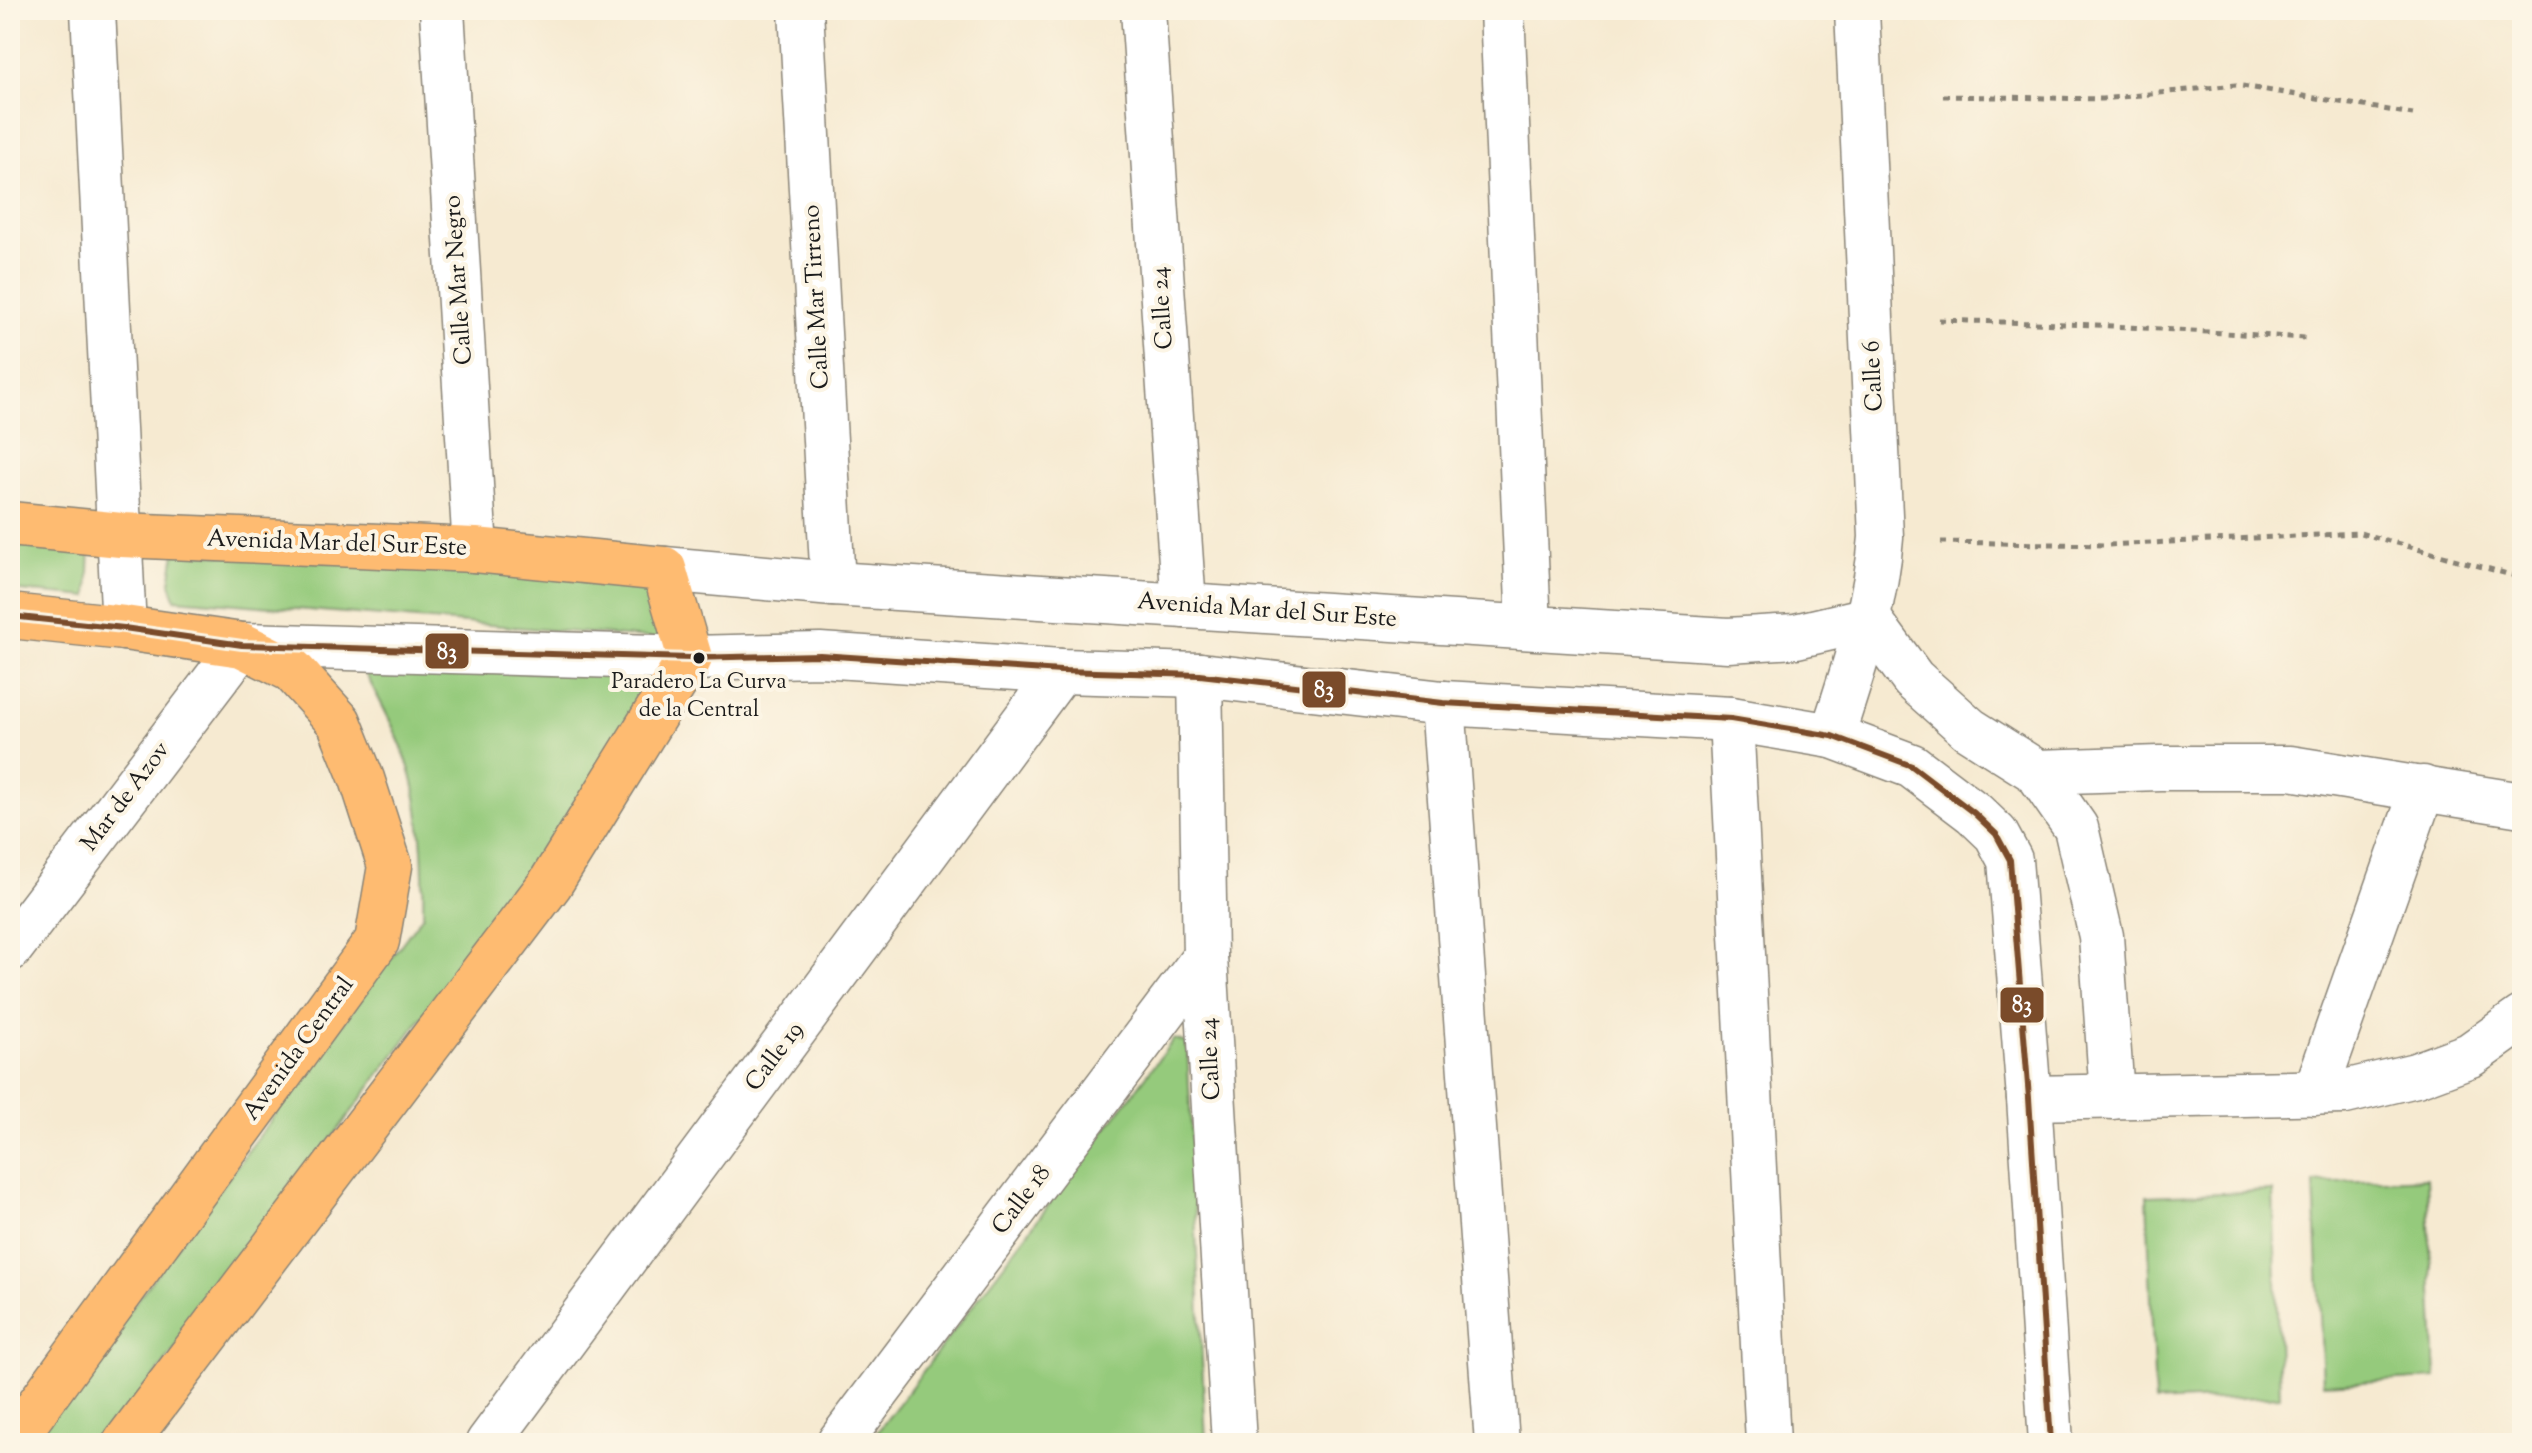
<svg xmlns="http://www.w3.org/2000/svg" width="2532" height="1453" viewBox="0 0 2532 1453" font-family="'Sorts Mill Goudy',serif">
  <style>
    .green { fill: #95ca7b; stroke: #58734c; stroke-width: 2 }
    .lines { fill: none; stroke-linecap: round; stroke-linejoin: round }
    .minor-casing { stroke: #898376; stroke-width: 47 }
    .major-casing { stroke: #898376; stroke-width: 47 }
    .path { stroke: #898376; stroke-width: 5; stroke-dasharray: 6 6; stroke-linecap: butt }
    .minor { stroke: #fff; stroke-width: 44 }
    .major { stroke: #febb71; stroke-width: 44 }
    .bus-1-casing { stroke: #fcf5e5; stroke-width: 12 }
    .bus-1 { stroke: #7a4b2a; stroke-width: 6 }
    .bus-dot { fill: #1c1c1c; stroke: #fcf5e5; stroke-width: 3 }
    .labels { text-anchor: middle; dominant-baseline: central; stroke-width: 8; stroke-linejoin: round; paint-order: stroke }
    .bus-label { font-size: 22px; fill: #1c1c1c; stroke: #fcf5e5 }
    .street-label { font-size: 24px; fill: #1c1c1c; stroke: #fcf5e5 }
    .line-badge { stroke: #fcf5e5; stroke-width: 3 }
    .badge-label { font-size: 22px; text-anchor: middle; font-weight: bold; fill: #fff }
  </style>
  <rect width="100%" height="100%" fill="#fcf5e5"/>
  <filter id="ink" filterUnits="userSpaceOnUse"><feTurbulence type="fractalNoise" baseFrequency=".0125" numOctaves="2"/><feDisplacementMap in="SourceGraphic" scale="16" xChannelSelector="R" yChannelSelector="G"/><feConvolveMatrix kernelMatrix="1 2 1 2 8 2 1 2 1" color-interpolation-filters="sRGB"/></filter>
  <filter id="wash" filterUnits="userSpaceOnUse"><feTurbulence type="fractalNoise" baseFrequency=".006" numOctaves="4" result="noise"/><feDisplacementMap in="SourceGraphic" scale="32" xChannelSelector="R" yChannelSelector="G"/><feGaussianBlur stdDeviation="1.8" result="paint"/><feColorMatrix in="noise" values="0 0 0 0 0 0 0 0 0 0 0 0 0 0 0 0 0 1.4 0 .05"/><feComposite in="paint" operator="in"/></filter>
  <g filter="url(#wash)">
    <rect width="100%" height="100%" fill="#f6ead1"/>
    <!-- green -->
    <g class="green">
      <path d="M10 539 90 545 88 597 10 590Z"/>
      <path d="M175 552 644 582 660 639 175 599 170 583Z"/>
      <path d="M363 669 648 674 650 696 472 950 105 1443H31L423 915C424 872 423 830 414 787 406 747 382 705 363 669Z"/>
      <path d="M1174 1039 1187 1043 1206 1443H869Z"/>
      <path d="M2427 1178 2436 1378 2323 1384 2314 1183Z"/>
      <path d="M2273 1191 2280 1396 2155 1402 2147 1196Z"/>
    </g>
  </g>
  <g filter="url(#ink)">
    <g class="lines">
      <defs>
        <g id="minor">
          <path d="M93 10 124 628"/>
          <path d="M442 10 475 550"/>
          <path d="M801 10 833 584"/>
          <path d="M1143 10 1184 606"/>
          <path d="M1502 10 1529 627"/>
          <path d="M664 569 833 584 1728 640 1796 636 1869 619"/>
          <path d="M1869 619 1913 679 1969 729 2037 772 2076 828 2101 936 2112 1097"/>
          <path d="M1200 675 1205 957 1234 1443"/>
          <path d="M1443 703 1497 1443"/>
          <path d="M1731 719 1768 1443"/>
          <path d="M1832 736C1853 670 1876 606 1881 537L1857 10"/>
          <path d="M2037 772 2160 768H2290L2522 805"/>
          <path d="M10 949 242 645 690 658 820 655 1061 671 1200 675 1443 703 1731 719 1832 736 1912 766 1974 813 1996 834 2010 860 2029 1098 2051 1443"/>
          <path d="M2315 1093 2423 788"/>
          <path d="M2029 1098 2345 1092 2416 1075 2470 1055 2522 1018"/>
          <path d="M488 1443 1061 671"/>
          <path d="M839 1443 1205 957"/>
        </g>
        <g id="major">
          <path d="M10 524 121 535 475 550 664 569 690 658 550 884 125 1443"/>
          <path d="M10 616 124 628 242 645 292 670 339 722 362 779 390 866 377 941 11 1443"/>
        </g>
      </defs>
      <!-- minor casing -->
      <use href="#minor" class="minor-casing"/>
      <!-- major casing -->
      <use href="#major" class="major-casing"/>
      <!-- path -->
      <g class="path">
        <path d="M1943 96 2102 99 2236 85 2413 114"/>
        <path d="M1939 320 2096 325 2305 338"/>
        <path d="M1941 542 2107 545 2360 533 2522 578"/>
      </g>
      <!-- minor -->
      <use href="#minor" class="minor"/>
      <!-- major -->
      <use href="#major" class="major"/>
      <defs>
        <path id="bus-1" d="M10 616 124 628 242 645 690 658 820 655 1061 671 1200 675 1443 703 1731 719 1832 736 1912 766 1974 813 1996 834 2010 860 2029 1098 2051 1443"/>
      </defs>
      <!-- bus-1 casing -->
      <use href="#bus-1" class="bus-1-casing"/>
      <!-- bus-1 -->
      <use href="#bus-1" class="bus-1"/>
    </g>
  </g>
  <!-- markers -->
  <circle class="bus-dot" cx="699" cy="658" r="7"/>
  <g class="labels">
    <!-- bus labels -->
    <g class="bus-label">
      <text x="699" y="683">Paradero La Curva<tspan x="699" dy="28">de la Central</tspan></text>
    </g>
    <!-- street labels -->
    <g class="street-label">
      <text transform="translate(459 280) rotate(-94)">Calle Mar Negro</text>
      <text transform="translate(817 297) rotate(-93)">Calle Mar Tirreno</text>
      <text transform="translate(1163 308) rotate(-94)">Calle 24</text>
      <text transform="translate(1874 376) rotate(-93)">Calle 6</text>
      <text transform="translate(337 544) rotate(2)">Avenida Mar del Sur Este</text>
      <text transform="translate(1267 611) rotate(4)">Avenida Mar del Sur Este</text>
      <text transform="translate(126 797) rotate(-53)">Mar de Azov</text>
      <text transform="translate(299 1049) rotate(-54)">Avenida Central</text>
      <text transform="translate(775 1057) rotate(-53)">Calle 19</text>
      <text transform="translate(1211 1059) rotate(-93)">Calle 24</text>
      <text transform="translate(1022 1200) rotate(-53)">Calle 18</text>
    </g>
  </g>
  <g class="line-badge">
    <rect x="424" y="632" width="46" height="38" rx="8" fill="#7a4b2a"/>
    <rect x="1301" y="670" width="46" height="39" rx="8" fill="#7a4b2a"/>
    <rect x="1999" y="986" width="46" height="38" rx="8" fill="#7a4b2a"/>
  </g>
  <g class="badge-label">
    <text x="447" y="659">83</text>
    <text x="1324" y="697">83</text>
    <text x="2022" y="1012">83</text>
  </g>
  <!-- margin -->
  <rect width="2532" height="1453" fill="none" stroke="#fcf5e5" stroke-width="40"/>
</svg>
